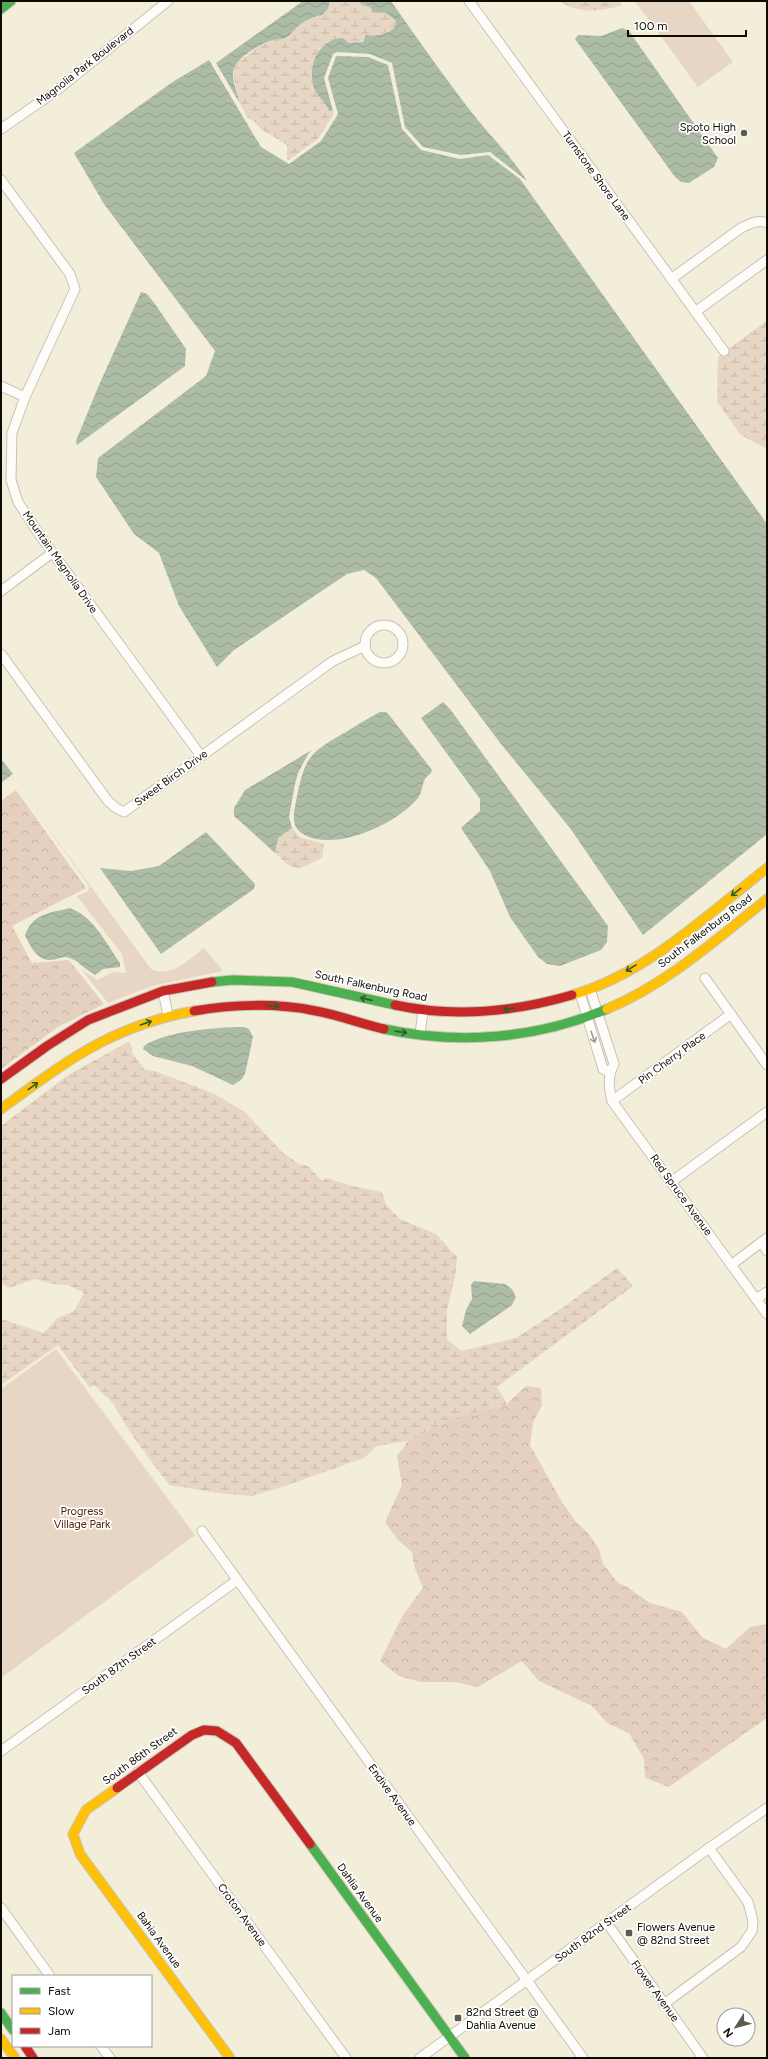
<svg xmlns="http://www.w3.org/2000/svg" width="768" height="2059" viewBox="0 0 768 2059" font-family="Figtree,sans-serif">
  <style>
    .green { fill: #e8d6c5 }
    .forest { fill: url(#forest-crowns) }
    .wetland { fill: url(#wetland-marsh) }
    .water { fill: url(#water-waves) }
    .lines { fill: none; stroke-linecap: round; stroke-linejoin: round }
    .street-casing { stroke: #c7c4b5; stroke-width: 11 }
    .fast-casing { stroke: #c7c4b5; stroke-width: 11 }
    .slow-casing { stroke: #c7c4b5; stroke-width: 11 }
    .jam-casing { stroke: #c7c4b5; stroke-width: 11 }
    .street { stroke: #fdfcf9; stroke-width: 9 }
    .fast { stroke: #4caf50; stroke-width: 9 }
    .slow { stroke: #ffc107; stroke-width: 9 }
    .jam { stroke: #c62828; stroke-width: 9 }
    .oneway { stroke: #2d5d29 }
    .oneway2 { stroke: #9d9c96 }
    .poi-dot { fill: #5e5a4e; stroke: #fff; stroke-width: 1.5 }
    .labels { text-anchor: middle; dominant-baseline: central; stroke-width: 3.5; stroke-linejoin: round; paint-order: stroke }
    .street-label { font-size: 11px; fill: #0e0b02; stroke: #fff }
    .poi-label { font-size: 11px; fill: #0e0b02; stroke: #fff; text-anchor: start }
    .park-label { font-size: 11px; fill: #4d2108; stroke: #fff }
  </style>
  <defs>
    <pattern id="forest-crowns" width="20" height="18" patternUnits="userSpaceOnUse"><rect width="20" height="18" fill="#e5d0bf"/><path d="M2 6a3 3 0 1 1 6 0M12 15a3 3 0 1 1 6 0" fill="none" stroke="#c3b1a2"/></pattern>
    <pattern id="wetland-marsh" width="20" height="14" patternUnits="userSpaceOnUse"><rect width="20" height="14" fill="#e8d6c5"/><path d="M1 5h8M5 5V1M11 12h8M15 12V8" fill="none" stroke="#c6b6a8"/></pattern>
    <pattern id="water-waves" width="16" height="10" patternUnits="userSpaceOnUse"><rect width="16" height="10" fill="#adbca6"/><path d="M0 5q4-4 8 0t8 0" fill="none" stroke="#94a08d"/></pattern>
  </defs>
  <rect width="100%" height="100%" fill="#f2eeda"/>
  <!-- green -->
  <g class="green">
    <path d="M635 1H689L733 62 698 87Z"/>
    <path d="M32 806 151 969C171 979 189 959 204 948L223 971 152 986 108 1003 81 969 97 980 113 972 126 973 122 954 77 896 88 891 89 886Z"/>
    <path d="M56 1349 195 1535 1 1678V1389Z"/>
  </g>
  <!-- forest -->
  <g class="forest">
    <path d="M16 790 86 888 12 926 32 963 69 960 104 1004 58 1027 1 1069V801Z"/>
    <path d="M526 1386 541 1388 542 1405 533 1423 530 1445 562 1502 576 1522 588 1533 599 1549 603 1564 618 1583 627 1587 650 1603 682 1612 702 1637 726 1649 750 1627 767 1624V1718L669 1787 645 1778 644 1759 629 1733 607 1723 592 1706 539 1681 522 1661 478 1687 455 1682H421L399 1676 380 1661 403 1615 423 1588 414 1566 412 1552 397 1539 385 1522 402 1485 397 1456 408 1441 423 1432 454 1418 507 1404Z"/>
  </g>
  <!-- wetland -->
  <g class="wetland">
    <path d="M330 1H361V3L370 7 373 12 386 13 396 21C396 34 379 33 371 37 363 40 359 44 349 43L343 38 319 48V96L327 103 329 111H333L334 114 318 139 289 160 287 159V145L261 129 255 122 248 118 239 102 233 73 236 64 258 47 274 40H282L289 37 293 30 314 16 322 15 328 9Z"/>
    <path d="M559 1H619L622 5C601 12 578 14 559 1Z"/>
    <path d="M765 322H767V449L741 435 717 402 718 357Z"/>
    <path d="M292 828 300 837 324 844 322 858 299 869 288 865 275 853 277 838Z"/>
    <path d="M130 1041 133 1054 145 1070 155 1071 215 1094 246 1113 282 1152 299 1164 308 1166 322 1181 327 1178 352 1186 382 1192 386 1205 400 1219 436 1234 457 1257 455 1277 447 1310V1339L461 1351 516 1338 562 1308 617 1268 633 1286 497 1387 507 1404 454 1418 408 1441 377 1446 364 1458 279 1488 251 1496 219 1493 169 1485 132 1435 112 1402 94 1385 90 1388 58 1345 1 1385V1319L44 1333 57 1318 74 1311 84 1293 68 1285 52 1284 35 1279 9 1288 1 1282V1126L68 1075Z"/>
  </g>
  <!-- water -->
  <g class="water">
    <path d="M303 1H330L328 9 322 15C312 16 301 23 293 31 291 33 290 36 287 37 282 41 278 39 273 40 260 44 235 58 233 72 232 82 238 93 239 102L216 63Z"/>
    <path d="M361 1H391C420 42 449 84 481 124 497 143 514 160 527 181L490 152 461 155 423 147 405 127 392 63 370 54 337 52 333 54 324 78 333 111H329C326 101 317 97 314 88 307 66 318 39 343 38L349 43 363 42 366 35C375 37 397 34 396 21L386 13 373 12 370 7 360 3Z"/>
    <path d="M622 28 629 31 718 158 714 167 689 183 681 182 675 177 575 39 578 35 601 36Z"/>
    <path d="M336 56 368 57 388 65 402 129 421 150 460 159 488 155 520 179 767 524V834L643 935 570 828 501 744 376 578 364 570 347 574 234 650 217 667 179 606 159 553 134 534 96 477 98 458 206 376 215 351 104 204 74 153 171 83 209 60 261 147 289 164 321 141 338 114 328 78Z"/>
    <path d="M141 292 147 294 155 304 186 349 185 366 77 445 76 441 99 385Z"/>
    <path d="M443 702 450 709 608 926 607 942 601 950 560 966 547 964 538 957 510 917 490 871 461 828 480 811V799L421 718Z"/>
    <path d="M380 712H386L390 716 432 770C431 775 427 775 425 779 422 785 422 793 418 798 397 824 334 853 303 834 290 826 294 813 296 801 305 758 307 754 346 732 357 725 368 718 380 712Z"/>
    <path d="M312 750 308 754 298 773 295 784 289 817 292 828 278 838 275 853 234 816V808L245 790Z"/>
    <path d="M1 759 13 774 1 783Z"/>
    <path d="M206 832 255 884 254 889 161 954 100 868 131 871 159 866Z"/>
    <path d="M70 908C94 917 106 943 120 963V967L103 969 95 975C85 970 78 959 66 957 61 957 56 960 50 960 38 961 29 945 25 935 33 913 50 913 70 908Z"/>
    <path d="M244 1027 249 1029 253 1037 245 1074 241 1080 233 1085 192 1066 153 1056 143 1049 144 1046C164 1031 219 1027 244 1027Z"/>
    <path d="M474 1281 505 1284 512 1289 516 1297 512 1305 470 1334 462 1326 466 1310 472 1299 471 1285Z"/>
  </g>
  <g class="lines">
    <defs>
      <g id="street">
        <path d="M469 1 724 351"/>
        <path d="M1 129 56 91 168 1"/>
        <path d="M1 180 70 274 75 289 25 397 12 433 11 480 18 502 39 534 201 756"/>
        <path d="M671 279 741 228C749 224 758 219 767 223"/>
        <path d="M695 312 767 260"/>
        <path d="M1 386 25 397"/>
        <path d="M1 591 52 553"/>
        <circle cx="384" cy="644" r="19"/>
        <path d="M1 654 108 801 116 808 124 812 333 661 365 646"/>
        <path d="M705 978 767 1065"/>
        <path d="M590 989 614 1064C607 1077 609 1088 612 1101L767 1314"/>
        <path d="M163 991 168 1015"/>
        <path d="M580 993 603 1069 610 1072"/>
        <path d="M420 1034 423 1011"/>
        <path d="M612 1101 731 1014"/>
        <path d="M671 1182 767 1112"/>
        <path d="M761 1242 767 1251"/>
        <path d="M731 1265 767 1238"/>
        <path d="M756 1299 767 1292"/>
        <path d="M202 1531 583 2058"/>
        <path d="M1 1751 236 1581"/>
        <path d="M138 1772 346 2058"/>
        <path d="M1 1908 50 1976"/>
        <path d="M607 1923 703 2058"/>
        <path d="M664 2004 741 1947 752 1931 753 1921 748 1902 709 1848"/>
        <path d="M101 2046 110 2058"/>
        <path d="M420 2058 709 1848 767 1808"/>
      </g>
      <g id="fast">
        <path d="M1 9 11 1"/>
        <path d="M212 982 233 980 292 982 395 1005"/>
        <path d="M384 1029C459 1045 536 1039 607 1009"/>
        <path d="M310 1844 465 2058"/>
        <path d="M1 2013 13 2030"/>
      </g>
      <g id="slow">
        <path d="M572 995C646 974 707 915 767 868"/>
        <path d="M607 1009C667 984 717 939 767 899"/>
        <path d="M1 1109C67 1061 111 1026 194 1011"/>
        <path d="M117 1788 86 1810 73 1834 80 1854 230 2058"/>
        <path d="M1 2039 15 2058"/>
      </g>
      <g id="jam">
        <path d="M395 1005C455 1018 514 1012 572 995"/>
        <path d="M194 1011C233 1004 278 1003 316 1011 339 1015 361 1024 384 1029"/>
        <path d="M1 1079 47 1046 88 1020 163 991 212 982"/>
        <path d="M117 1788 192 1735 204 1730 217 1731 236 1743 310 1844"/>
        <path d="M25 2046 33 2058"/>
      </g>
    </defs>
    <!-- street casing -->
    <use href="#street" class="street-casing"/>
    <!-- fast casing -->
    <use href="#fast" class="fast-casing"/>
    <!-- slow casing -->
    <use href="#slow" class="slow-casing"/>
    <!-- jam casing -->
    <use href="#jam" class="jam-casing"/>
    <!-- street -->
    <use href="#street" class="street"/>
    <!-- fast -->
    <use href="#fast" class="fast"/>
    <!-- slow -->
    <use href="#slow" class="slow"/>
    <!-- jam -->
    <use href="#jam" class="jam"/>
  </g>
  <!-- one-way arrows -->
  <defs><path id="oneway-shaft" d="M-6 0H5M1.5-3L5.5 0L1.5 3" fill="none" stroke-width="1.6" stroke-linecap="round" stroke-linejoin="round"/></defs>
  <g class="oneway">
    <use href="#oneway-shaft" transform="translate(736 892) rotate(142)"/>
    <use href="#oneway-shaft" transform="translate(631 968) rotate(148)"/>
    <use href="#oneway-shaft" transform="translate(366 999) rotate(-167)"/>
    <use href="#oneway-shaft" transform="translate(273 1006) rotate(6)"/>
    <use href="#oneway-shaft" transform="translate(509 1009) rotate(172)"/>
    <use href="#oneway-shaft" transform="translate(146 1023) rotate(-19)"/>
    <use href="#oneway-shaft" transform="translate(401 1032) rotate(8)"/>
    <use href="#oneway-shaft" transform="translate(33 1086) rotate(-36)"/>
  </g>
  <use class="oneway2" href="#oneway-shaft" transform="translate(593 1037) rotate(71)"/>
  <!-- markers -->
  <g class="poi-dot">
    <circle cx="744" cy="133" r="4"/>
    <rect x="625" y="1929" width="8" height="8" rx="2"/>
    <rect x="454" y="2014" width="8" height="8" rx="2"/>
  </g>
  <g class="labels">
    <!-- street labels -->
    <g class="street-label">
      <text transform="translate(85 66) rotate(-38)">Magnolia Park Boulevard</text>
      <text transform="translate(596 176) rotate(54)">Turnstone Shore Lane</text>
      <text transform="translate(60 562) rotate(55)">Mountain Magnolia Drive</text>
      <text transform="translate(171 778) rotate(-36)">Sweet Birch Drive</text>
      <text transform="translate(705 931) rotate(-37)">South Falkenburg Road</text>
      <text transform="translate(371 986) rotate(12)">South Falkenburg Road</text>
      <text transform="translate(672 1058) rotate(-36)">Pin Cherry Place</text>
      <text transform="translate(681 1195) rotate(54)">Red Spruce Avenue</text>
      <text transform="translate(119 1666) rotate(-36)">South 87th Street</text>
      <text transform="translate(140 1756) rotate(-36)">South 86th Street</text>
      <text transform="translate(392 1795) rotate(54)">Endive Avenue</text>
      <text transform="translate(360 1893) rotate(54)">Dahlia Avenue</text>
      <text transform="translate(242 1915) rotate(54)">Croton Avenue</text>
      <text transform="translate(593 1933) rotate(-36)">South 82nd Street</text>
      <text transform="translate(159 1940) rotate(54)">Bahia Avenue</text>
      <text transform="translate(655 1991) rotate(54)">Flower Avenue</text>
    </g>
    <!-- poi labels -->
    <g class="poi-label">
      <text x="736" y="127" text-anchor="end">Spoto High<tspan x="736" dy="13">School</tspan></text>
      <text x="637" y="1927">Flowers Avenue<tspan x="637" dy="13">@ 82nd Street</tspan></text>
      <text x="466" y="2012">82nd Street @<tspan x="466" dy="13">Dahlia Avenue</tspan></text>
    </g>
    <!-- park labels -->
    <g class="park-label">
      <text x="82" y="1511">Progress<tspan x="82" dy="13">Village Park</tspan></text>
    </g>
  </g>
  <!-- border -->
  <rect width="768" height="2059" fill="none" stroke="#0e0b02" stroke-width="4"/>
  <!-- legend -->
  <rect x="12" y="1975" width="140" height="72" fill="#ffffff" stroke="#9f9d9a"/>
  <rect x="20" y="1988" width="20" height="6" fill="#4caf50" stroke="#9f9d9a"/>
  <text x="48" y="1995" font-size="12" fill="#0e0b02">Fast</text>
  <rect x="20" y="2008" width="20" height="6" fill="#ffc107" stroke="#9f9d9a"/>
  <text x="48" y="2015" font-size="12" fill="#0e0b02">Slow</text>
  <rect x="20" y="2028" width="20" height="6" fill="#c62828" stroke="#9f9d9a"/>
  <text x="48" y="2035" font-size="12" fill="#0e0b02">Jam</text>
  <!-- north arrow -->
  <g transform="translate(736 2027) rotate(234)"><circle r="19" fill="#ffffff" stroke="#9f9d9a"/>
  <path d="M0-3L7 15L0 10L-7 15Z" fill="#5e5a4e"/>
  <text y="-6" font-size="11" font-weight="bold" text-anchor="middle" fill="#0e0b02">N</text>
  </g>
  <!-- scale -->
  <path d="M628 30v6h118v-6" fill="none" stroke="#0e0b02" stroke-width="2"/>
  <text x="634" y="30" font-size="12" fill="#0e0b02" stroke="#ffffff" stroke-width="3" paint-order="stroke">100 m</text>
</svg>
